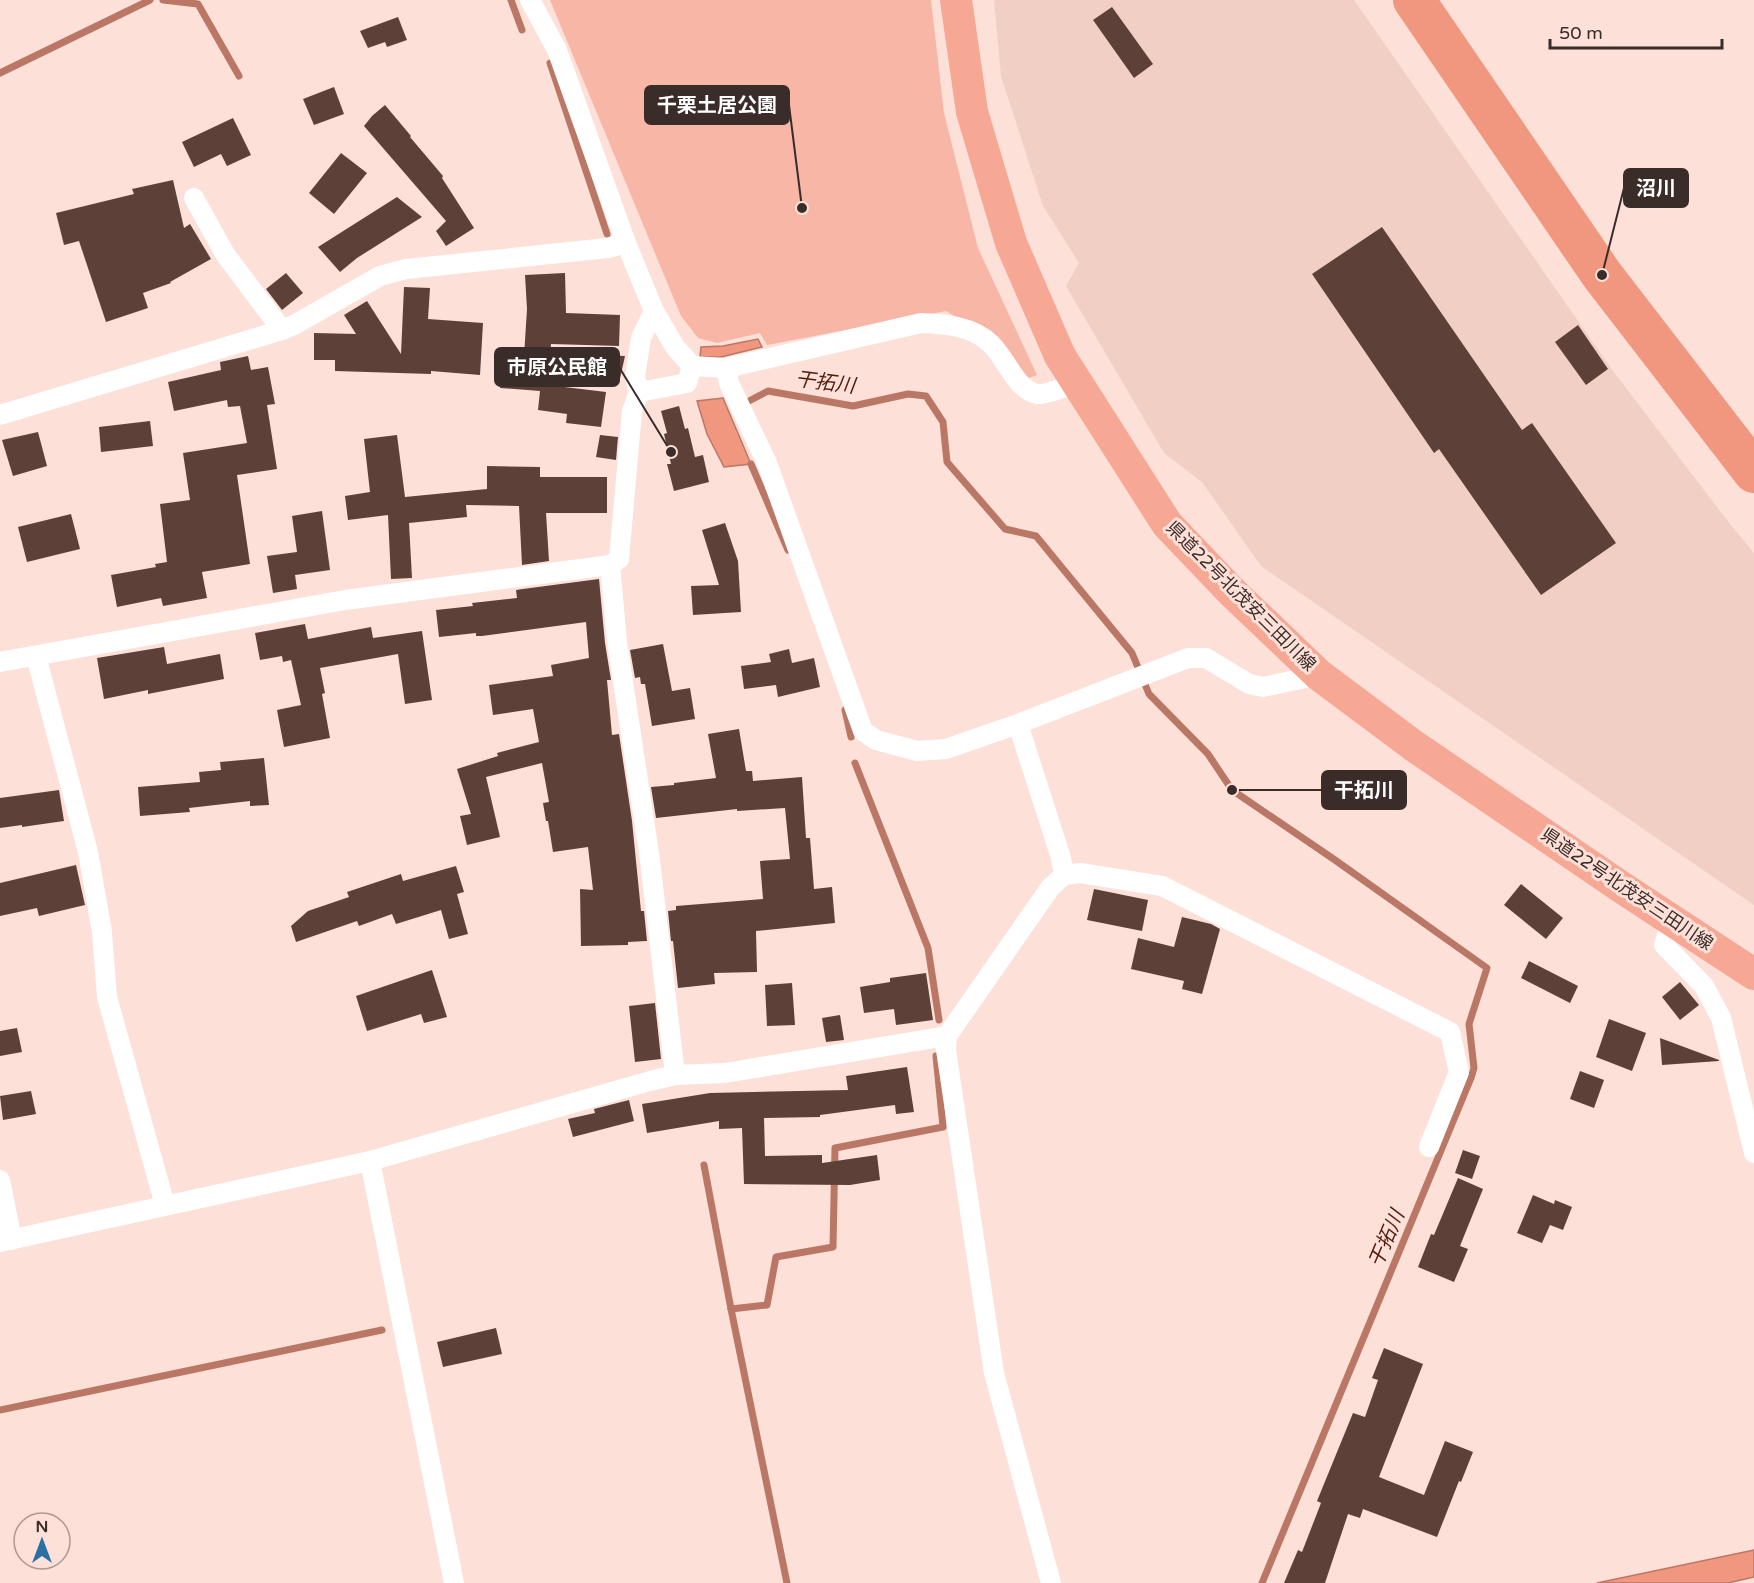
<svg xmlns="http://www.w3.org/2000/svg" width="1754" height="1583" viewBox="0 0 1754 1583" font-family="'Varela Round','Noto Sans JP',sans-serif">
  <style>
    .built { fill: #f1cfc5 }
    .green { fill: #f8b7a6 }
    .water { fill: #f1977f; stroke: #ba7765; stroke-width: 1.5 }
    .lines { fill: none; stroke-linecap: round; stroke-linejoin: round }
    .stream { stroke: #ba7765; stroke-width: 7 }
    .river { stroke: #f1977f; stroke-width: 42 }
    .building { fill: #5d4139 }
    .street { stroke: #fff; stroke-width: 20 }
    .primary { stroke: #f7a894; stroke-width: 32 }
    .labels { text-anchor: middle; dominant-baseline: central; stroke-width: 6; stroke-linejoin: round; paint-order: stroke }
    .street-label { font-size: 18px; fill: #3a2c29; stroke: #fde0d8 }
    .water-label { font-size: 20px; font-style: italic; fill: #531c0d; stroke: #fde0d8 }
    .leader { fill: none; stroke: #3a2c29; stroke-width: 2 }
    .callout-dot { fill: #3a2c29; stroke: #fde0d8; stroke-width: 2 }
    .callout { fill: #3a2c29; stroke: #3a2c29; stroke-width: 2 }
    .callout-label { font-size: 20px; text-anchor: middle; font-weight: bold; fill: #fff }
  </style>
  <rect width="100%" height="100%" fill="#fde0d8"/>
  <!-- built -->
  <path class="built" d="M994 0H1354L1613 371 1730 524 1754 553V905L1261 566 1202 482 1164 453 1066 286 1079 263 1043 206 1001 76Z"/>
  <!-- green -->
  <path class="green" d="M550 0H931L944 113 978 248 1037 375 1026 379 996 341 946 311 767 345 760 333 717 343 698 338 681 316Z"/>
  <!-- water -->
  <g class="water">
    <path d="M758 339 762 347 721 357H700L701 347 723 346Z"/>
    <path d="M723 398 751 464 724 467 707 434 697 401Z"/>
    <path d="M1754 1550V1577L1728 1583H1597Z"/>
  </g>
  <g class="lines">
    <!-- stream -->
    <g class="stream">
      <path d="M163 0 198 4 239 76"/>
      <path d="M511 0 522 30"/>
      <path d="M550 63 607 234"/>
      <path d="M0 73 150 0"/>
      <path d="M749 401 768 391 853 406 908 394 926 396 943 422 947 462 1005 529 1036 536 1132 653 1149 694 1208 754 1232 790 1335 860 1487 968 1469 1024 1474 1068 1471 1078 1262 1583"/>
      <path d="M751 464 788 550"/>
      <path d="M845 710 851 737"/>
      <path d="M855 763 928 948 939 1020"/>
      <path d="M704 1165 731 1309 787 1583"/>
      <path d="M731 1309 767 1305 776 1257 833 1247 835 1148 943 1127 936 1056"/>
      <path d="M0 1410 382 1330"/>
    </g>
    <!-- river -->
    <path class="river" d="M1414 0 1602 275 1754 472"/>
  </g>
  <!-- building -->
  <g class="building">
    <path d="M1112 7 1153 64 1134 78 1093 20Z"/>
    <path d="M398 17 407 40 387 47 385 42 368 48 360 31Z"/>
    <path d="M334 87 344 114 314 125 303 99Z"/>
    <path d="M385 105 411 136 410 137 443 176 442 178 474 228 446 246 436 231 446 221 364 126 372 116Z"/>
    <path d="M233 118 251 155 227 166 221 154 194 167 182 142Z"/>
    <path d="M341 153 367 173 334 214 309 193Z"/>
    <path d="M173 180 184 228 190 224 211 259 170 282 171 283 143 293 148 308 106 322 79 241 64 245 56 213 134 194 132 189Z"/>
    <path d="M397 197 422 217 357 258 340 272 318 247Z"/>
    <path d="M1382 227 1522 430 1532 423 1616 543 1541 595 1439 449 1434 453 1312 274Z"/>
    <path d="M286 273 303 293 282 310 266 289Z"/>
    <path d="M565 273 566 313 620 315 619 346 551 344 548 385 606 392 601 427 566 423 567 414 538 410 540 391 500 388 502 370 523 372 527 309 525 275Z"/>
    <path d="M404 287 430 288 428 319 483 323 480 375 431 371V374L335 371V360H314V333L356 334 344 315 367 301 401 354Z"/>
    <path d="M1578 325 1608 369 1586 385 1555 342Z"/>
    <path d="M604 355 625 356 619 383 598 378Z"/>
    <path d="M248 356 251 370 268 367 275 404 267 405 277 469 237 475 250 564 202 572 207 598 163 606 161 598 117 607 111 575 156 567 155 564 167 562 160 504 190 500 183 453 247 443 240 406 228 407 227 400 174 411 168 382 221 370 220 362Z"/>
    <path d="M679 406 685 429 688 428 695 457 703 455 709 482 674 491 667 464H671L664 434 667 433 661 411Z"/>
    <path d="M150 421 153 446 101 452 99 427Z"/>
    <path d="M38 432 47 466 13 476 2 440Z"/>
    <path d="M397 435 405 497 487 489V466L540 467V477H607V513H546L549 561 522 565 519 506 466 505 467 517 409 523 412 578 391 579 388 515 348 520 345 496 370 492 364 439Z"/>
    <path d="M600 435 618 437 616 460 596 457Z"/>
    <path d="M322 511 330 570 295 575 297 589 273 593 267 556 297 552 292 516Z"/>
    <path d="M71 514 80 549 27 562 18 527Z"/>
    <path d="M725 523 738 561 741 612 693 615 691 586 719 585 702 530Z"/>
    <path d="M599 579 605 643 611 680H607L612 735 619 734 632 821 641 911H644L647 941 628 942V945L581 946 580 889 593 890 588 847 553 852 548 821H546L543 803 549 802 542 763 486 777 500 837 467 845 460 816 471 814 457 769 498 756 497 753 539 742 533 709 493 715 489 685 553 676 551 665 589 658 586 622 482 636H476V633L439 637 436 610 473 606 472 603 517 598 516 590 523 589Z"/>
    <path d="M305 624 308 639 371 627 373 638 422 631 432 700 405 704 398 654 320 668 325 693 322 694 330 738 284 747 277 710 301 705 291 660 283 662 282 656 260 660 255 633Z"/>
    <path d="M663 644 672 691 690 688 695 719 652 726 645 684H641L640 677 635 678 630 650Z"/>
    <path d="M164 647 167 664 220 654 224 679 148 694V690L104 699 97 658Z"/>
    <path d="M789 649 792 663 814 658 820 687 778 697 776 685 744 689 741 666 771 662 769 654Z"/>
    <path d="M739 729 746 771H752L753 781 802 777 806 838H810L814 889 832 887 835 923 756 931 757 972 714 973 715 984 678 988 673 941H671L668 911 676 910V906L763 899 760 861 790 859 785 808 737 811V809L656 818 651 787 674 785V783L716 778 708 734Z"/>
    <path d="M264 758 269 805 250 806V801L189 808 190 812 140 816 138 787 200 782 199 772 221 770 220 762Z"/>
    <path d="M59 790 64 821 22 827V825L0 828V798Z"/>
    <path d="M76 865 85 905 39 916 37 908 0 916V883Z"/>
    <path d="M456 866 464 892 457 894 468 934 449 939 441 910 396 924 392 914 359 926 357 921 296 942 291 926 308 911 349 897 347 892 401 874 403 881Z"/>
    <path d="M1521 884 1563 918 1546 939 1504 905Z"/>
    <path d="M1094 889 1148 900 1142 931 1087 920Z"/>
    <path d="M1182 917 1211 924 1220 929 1202 994 1182 989 1184 981 1131 969 1138 938 1174 947Z"/>
    <path d="M1529 961 1578 986 1570 1003 1521 978Z"/>
    <path d="M432 970 447 1017 424 1023 421 1014 367 1031 356 996Z"/>
    <path d="M926 973 933 1020 896 1025 894 1009 864 1013 860 987 890 982V978Z"/>
    <path d="M1680 982 1699 1005 1680 1020 1662 997Z"/>
    <path d="M792 983 795 1025 767 1026 765 985Z"/>
    <path d="M655 1003 661 1059 635 1062 629 1006Z"/>
    <path d="M840 1015 844 1040 826 1042 822 1018Z"/>
    <path d="M1609 1019 1646 1033 1632 1071 1596 1057Z"/>
    <path d="M17 1028 22 1052 0 1056V1031Z"/>
    <path d="M1660 1038 1719 1060V1061L1662 1065Z"/>
    <path d="M907 1067 914 1112 896 1114 895 1105 820 1115V1117L764 1118 765 1156 822 1155V1163L877 1155 880 1180 850 1185 744 1184 742 1128 719 1129V1121L647 1133 642 1104 710 1093 848 1090 846 1076Z"/>
    <path d="M1580 1071 1604 1080 1594 1108 1570 1099Z"/>
    <path d="M31 1091 36 1114 3 1120 0 1096Z"/>
    <path d="M629 1100 634 1121 573 1137 568 1119 595 1113 594 1109Z"/>
    <path d="M1463 1150 1480 1156 1472 1179 1455 1173Z"/>
    <path d="M1458 1178 1483 1189 1460 1246 1468 1249 1454 1282 1418 1267 1431 1234 1434 1235Z"/>
    <path d="M1533 1195 1554 1204 1555 1200 1572 1207 1563 1230 1550 1225 1542 1243 1517 1233Z"/>
    <path d="M496 1328 502 1354 443 1367 437 1342Z"/>
    <path d="M1384 1348 1423 1364 1379 1477 1424 1495 1445 1441 1473 1452 1461 1482 1459 1481 1437 1537 1363 1509 1360 1518 1348 1514 1325 1583H1284L1298 1550 1302 1552 1321 1503 1317 1501 1353 1413 1365 1417 1378 1380 1372 1378Z"/>
  </g>
  <g class="lines">
    <!-- street -->
    <g class="street">
      <path d="M530 0 557 50 626 243 654 311 675 347 692 366 726 368 921 323C945 324 973 326 991 344 1006 358 1016 390 1037 394 1046 395 1068 386 1077 383"/>
      <path d="M194 198 225 254 282 330"/>
      <path d="M726 368 729 383 767 463 863 731 876 740 917 751 946 749 1018 724"/>
      <path d="M639 392 635 377 641 338 654 311"/>
      <path d="M0 415 282 330 294 325 380 276 406 269 608 248 626 243"/>
      <path d="M610 565 617 642 650 860 675 1075"/>
      <path d="M36 656 88 852 102 932 107 997 165 1205"/>
      <path d="M0 662 345 600 610 565 619 559 632 411 639 392 687 383 692 366"/>
      <path d="M1064 875 1080 873 1162 886 1450 1032 1459 1072 1429 1147"/>
      <path d="M1672 919 1664 945 1704 986 1721 1018 1754 1153"/>
      <path d="M370 1161 454 1583"/>
      <path d="M0 1180 12 1240"/>
      <path d="M0 1242 370 1161 650 1081 675 1075 725 1073 947 1036"/>
      <path d="M1051 1583 994 1373 946 1050 947 1036 1050 888 1064 875 1061 858 1018 724 1188 658H1206L1249 684 1263 687 1319 675"/>
    </g>
    <!-- primary -->
    <path class="primary" d="M956 0 972 112 1011 243 1060 356 1167 524 1231 591 1319 675 1414 746 1621 887 1754 974"/>
  </g>
  <g class="labels">
    <!-- street labels -->
    <g class="street-label">
      <text transform="translate(1241 596) rotate(45)">県道22号北茂安三田川線</text>
      <text transform="translate(1627 889) rotate(34)">県道22号北茂安三田川線</text>
    </g>
    <!-- water labels -->
    <g class="water-label">
      <text transform="translate(825 383) rotate(7)">干拓川</text>
      <text transform="translate(1387 1239) rotate(-67)">干拓川</text>
    </g>
  </g>
  <!-- callouts -->
  <path class="leader" d="M802 208L789 105M1602 275L1624 188M671 452L619 367M1232 790L1322 790"/>
  <g class="callout-dot">
    <circle cx="802" cy="208" r="6"/>
    <circle cx="1602" cy="275" r="6"/>
    <circle cx="671" cy="452" r="6"/>
    <circle cx="1232" cy="790" r="6"/>
  </g>
  <g class="callout">
    <rect x="645" y="86" width="144" height="38" rx="6"/>
    <rect x="1624" y="169" width="64" height="38" rx="6"/>
    <rect x="495" y="348" width="124" height="38" rx="6"/>
    <rect x="1322" y="771" width="84" height="38" rx="6"/>
  </g>
  <g class="callout-label">
    <text x="717" y="112">千栗土居公園</text>
    <text x="1656" y="195">沼川</text>
    <text x="557" y="374">市原公民館</text>
    <text x="1364" y="797">干拓川</text>
  </g>
  <!-- north arrow -->
  <g transform="translate(42 1541)"><circle r="28" fill="#fde0d8" stroke="#af9892" stroke-width="1.5"/>
  <path d="M0-4.5L10 22L0 15L-10 22Z" fill="#2b70a5"/>
  <text y="-9" font-size="16" font-weight="bold" text-anchor="middle" fill="#3a2c29">N</text>
  </g>
  <!-- scale -->
  <path d="M1550 39v9h172v-9" fill="none" stroke="#3a2c29" stroke-width="3"/>
  <text x="1559" y="39" font-size="18" fill="#3a2c29" stroke="#fde0d8" stroke-width="4.5" paint-order="stroke">50 m</text>
</svg>
